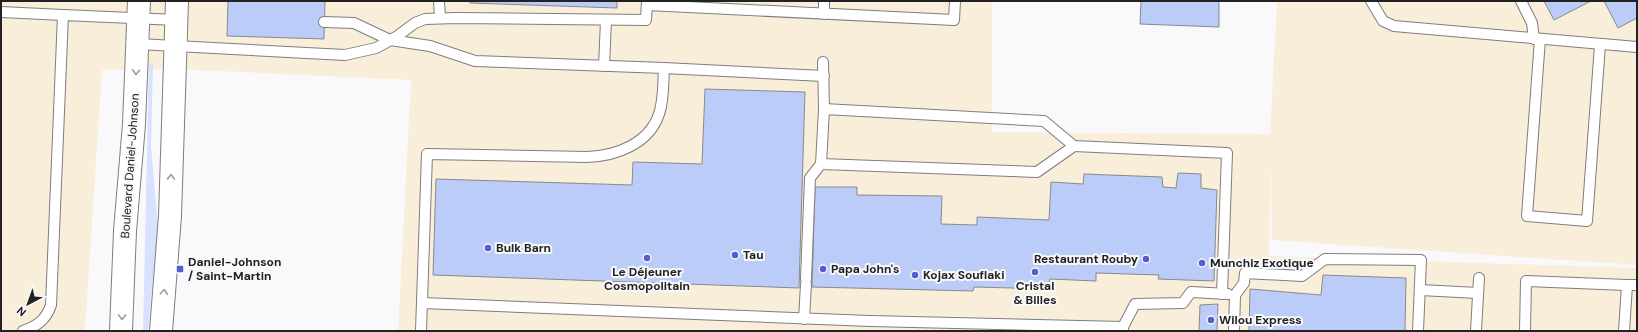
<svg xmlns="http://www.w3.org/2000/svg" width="1638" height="332" viewBox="0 0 1638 332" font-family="'DM Sans',sans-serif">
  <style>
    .commercial { fill: #f9eed9 }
    .green { fill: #d8e2fe }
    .building { fill: #bcccf8; stroke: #89898a }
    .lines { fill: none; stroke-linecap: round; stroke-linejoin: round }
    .service-casing { stroke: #7e7e80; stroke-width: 12 }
    .tertiary-casing { stroke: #7e7e80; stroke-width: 24 }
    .service { stroke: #fff; stroke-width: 10 }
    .tertiary { stroke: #fff; stroke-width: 22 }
    .oneway { stroke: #9c9c9c }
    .poi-dot { fill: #575cd3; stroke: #f9f9fb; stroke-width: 1.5 }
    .labels { text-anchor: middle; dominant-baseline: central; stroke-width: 4; stroke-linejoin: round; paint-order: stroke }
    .street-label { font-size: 12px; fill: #222223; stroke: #f9f9fb }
    .poi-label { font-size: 12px; font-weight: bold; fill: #222223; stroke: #f9f9fb; text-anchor: start }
  </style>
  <rect width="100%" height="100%" fill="#f9f9fb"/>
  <!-- commercial -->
  <path class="commercial" d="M1 1H992V132L1270 134 1277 1H1637V265L1272 240 1271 161 1269 256 1637 268V331H398L411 80 173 69 102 70 85 331H1Z"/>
  <!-- green -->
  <path class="green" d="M149 63 153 64 151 147 158 227 148 331H143Z"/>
  <!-- building -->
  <g class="building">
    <path d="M228 1H325L324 39 227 36Z"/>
    <path d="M470 1H617V8L470 3Z"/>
    <path d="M1141 1H1219V27L1140 24Z"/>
    <path d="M1544 1H1591L1554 20Z"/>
    <path d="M1604 1H1637V18L1618 28Z"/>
    <path d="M705 89 805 92 799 288 433 275 436 179 632 185 633 162 702 164Z"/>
    <path d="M1178 173 1201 174V188L1217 190 1214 281 1158 279 1159 275 1096 273V281L1050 279 1049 289 974 287 973 291 812 287 815 187H857V195L942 196 941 224 977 225V217L1049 220 1051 182 1083 184 1084 174 1162 177 1163 187 1176 188Z"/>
    <path d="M1323 275 1406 278 1405 331H1249L1250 289 1321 295Z"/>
    <path d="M1218 304 1217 331H1199L1200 305Z"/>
  </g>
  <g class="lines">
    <defs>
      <g id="service">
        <path d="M439 1 440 18"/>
        <path d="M1371 1 1383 21 1394 26 1637 47"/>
        <path d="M1521 1 1532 23 1534 39"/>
        <path d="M647 5 954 20 955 1"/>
        <path d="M1 12 63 15"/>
        <path d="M824 14V1"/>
        <path d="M324 22 354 23 390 40 430 46 475 61 664 68"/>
        <path d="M1540 39 1527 216 1587 221 1600 45"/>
        <path d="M138 44 345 55 376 48 396 37 415 23 425 19 457 18 646 20 647 1"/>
        <path d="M823 62 824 109"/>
        <path d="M604 66 606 20"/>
        <path d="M821 164 1037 172 1074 146"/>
        <path d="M806 279 810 178 821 164 824 109 1044 121 1074 146 1227 153 1222 294"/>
        <path d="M1420 290 1478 293"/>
        <path d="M422 303 870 321 1123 327V331"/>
        <path d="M804 319 806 284"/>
        <path d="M1123 327 1135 304 1183 303 1191 292 1228 294"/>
        <path d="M23 331C37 326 46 320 51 305L63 15 177 20"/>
        <path d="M421 331 427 154 587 157C616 156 649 144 659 114 664 100 663 83 664 68L824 76"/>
        <path d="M1234 331 1235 295 1244 283 1245 273 1302 276 1325 259 1421 260 1418 331"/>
        <path d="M1476 331 1479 278"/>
        <path d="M1525 331 1526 281 1627 285"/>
        <path d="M1624 331 1627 285H1637"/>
      </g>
      <g id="tertiary">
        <path d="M121 331 125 231 134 124 139 1"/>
        <path d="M161 331 170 216 177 1"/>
      </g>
    </defs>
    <!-- service casing -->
    <use href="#service" class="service-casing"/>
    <!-- tertiary casing -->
    <use href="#tertiary" class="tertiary-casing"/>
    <!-- service -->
    <use href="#service" class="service"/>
    <!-- tertiary -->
    <use href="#tertiary" class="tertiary"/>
  </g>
  <!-- one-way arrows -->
  <defs><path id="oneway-chevron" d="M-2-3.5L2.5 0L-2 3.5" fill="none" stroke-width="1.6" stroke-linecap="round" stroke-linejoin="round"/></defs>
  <g class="oneway">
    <use href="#oneway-chevron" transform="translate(136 72) rotate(93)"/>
    <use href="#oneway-chevron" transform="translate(171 177) rotate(-88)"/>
    <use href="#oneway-chevron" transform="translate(164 292) rotate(-85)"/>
    <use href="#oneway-chevron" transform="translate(122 317) rotate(92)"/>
  </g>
  <!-- markers -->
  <g class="poi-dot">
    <circle cx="488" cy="248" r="4"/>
    <circle cx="735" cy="255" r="4"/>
    <circle cx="647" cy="258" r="4"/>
    <circle cx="1146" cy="259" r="4"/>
    <circle cx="1202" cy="263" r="4"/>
    <rect x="176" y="265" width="8" height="8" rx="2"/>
    <circle cx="823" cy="269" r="4"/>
    <circle cx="1035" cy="272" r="4"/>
    <circle cx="915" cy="275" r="4"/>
    <circle cx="1211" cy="320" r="4"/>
  </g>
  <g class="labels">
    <!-- street labels -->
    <g class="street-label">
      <text transform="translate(130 166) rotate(-86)">Boulevard Daniel-Johnson</text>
    </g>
    <!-- poi labels -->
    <g class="poi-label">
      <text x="496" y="248">Bulk Barn</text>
      <text x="743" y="255">Tau</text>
      <text x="1138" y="259" text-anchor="end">Restaurant Rouby</text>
      <text x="188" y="262">Daniel-Johnson<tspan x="188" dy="14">/ Saint-Martin</tspan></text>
      <text x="1210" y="263">Munchiz Exotique</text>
      <text x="831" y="269">Papa John's</text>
      <text x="647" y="272" text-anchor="middle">Le Déjeuner<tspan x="647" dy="14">Cosmopolitain</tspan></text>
      <text x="923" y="275">Kojax Souflaki</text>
      <text x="1035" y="286" text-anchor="middle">Cristal<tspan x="1035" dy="14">&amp; Billes</tspan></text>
      <text x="1219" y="320">Wilou Express</text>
    </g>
  </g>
  <!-- border -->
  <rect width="1638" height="332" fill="none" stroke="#222223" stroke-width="4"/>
  <!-- north arrow -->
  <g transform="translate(28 304) rotate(221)" stroke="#f9f9fb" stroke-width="3" paint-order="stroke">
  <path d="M0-3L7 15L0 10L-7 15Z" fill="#222223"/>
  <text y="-6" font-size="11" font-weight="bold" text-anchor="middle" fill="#222223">N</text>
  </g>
</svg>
